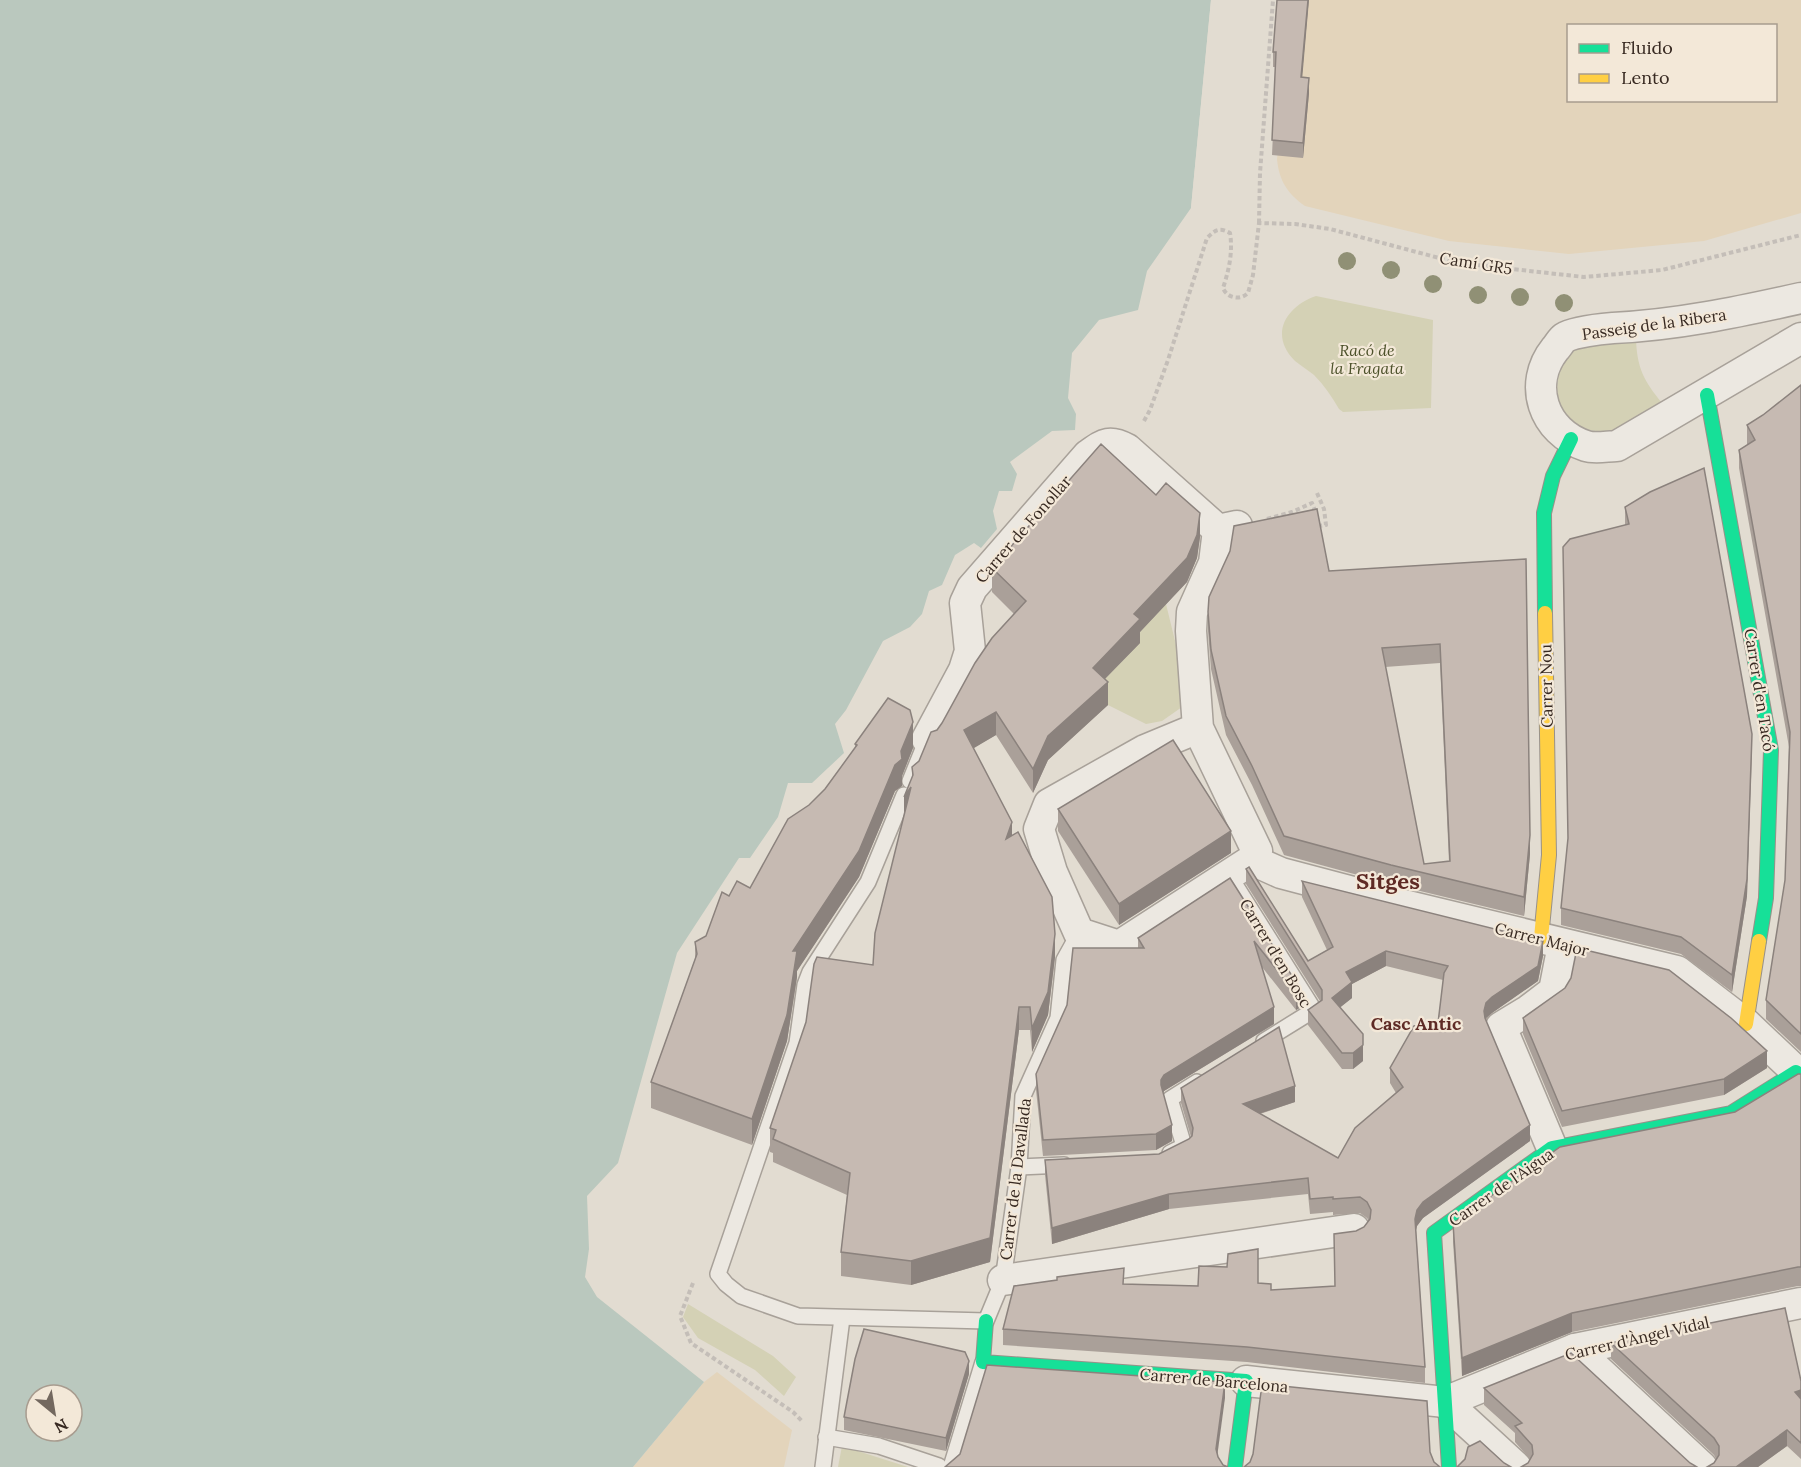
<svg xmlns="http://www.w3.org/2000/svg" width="1801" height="1467" viewBox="0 0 1801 1467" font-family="Lora,serif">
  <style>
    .green { fill: #d4d1b5 }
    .sand { fill: #e3d4bb; fill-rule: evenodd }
    .water { fill: #bac8be; fill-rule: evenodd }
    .pier { fill: #e2dcd1 }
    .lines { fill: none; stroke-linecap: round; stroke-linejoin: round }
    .lane-casing { stroke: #a8a199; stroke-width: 18 }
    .street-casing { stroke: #a8a199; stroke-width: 33 }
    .fast-casing { stroke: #989189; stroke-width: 16 }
    .slow-casing { stroke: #989189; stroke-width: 16 }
    .path { stroke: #c4beb8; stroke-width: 4; stroke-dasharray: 4.5 3; stroke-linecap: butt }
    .lane { stroke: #ece8e1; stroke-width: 15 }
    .street { stroke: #ece8e1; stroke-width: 30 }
    .fast { stroke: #16e098; stroke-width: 14 }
    .slow { stroke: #ffcf43; stroke-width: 14 }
    .tree { fill: #909075 }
    .wall { fill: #aaa099; fill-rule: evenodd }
    .shaded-wall { fill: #8b827d }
    .building { fill: #c6bab2; stroke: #8b827d; stroke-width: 1.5; fill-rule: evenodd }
    .labels { text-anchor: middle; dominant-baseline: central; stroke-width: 4.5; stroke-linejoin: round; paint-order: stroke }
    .street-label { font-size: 16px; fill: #372921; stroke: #f3e8d8 }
    .park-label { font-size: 16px; font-style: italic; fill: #4c512a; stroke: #f3e8d8 }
    .neighbourhood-label { font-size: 18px; font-weight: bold; fill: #5f2b25; stroke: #f3e8d8 }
    .district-label { font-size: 22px; font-weight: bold; fill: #5f2b25; stroke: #f3e8d8 }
  </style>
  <rect width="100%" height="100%" fill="#e2dcd1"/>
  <!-- green -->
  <g class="green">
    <path d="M1316 296 1433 320 1431 408 1343 412 1339 409C1332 397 1324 385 1314 375 1308 370 1301 366 1295 361 1268 334 1287 306 1316 296Z"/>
    <path d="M1636 339C1637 368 1644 381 1662 403 1645 413 1624 430 1604 431 1568 434 1546 395 1563 364 1568 355 1571 349 1581 345 1594 339 1621 340 1636 339Z"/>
    <path d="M1166 604 1187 690 1182 707 1162 721 1146 724 1108 705 1093 691 1139 643 1134 638Z"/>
    <path d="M688 1304 773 1356 796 1377 784 1396 755 1370 698 1338 683 1317Z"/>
    <path d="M842 1446 908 1467H838Z"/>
  </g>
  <!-- sand -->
  <g class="sand">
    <path d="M1300 0H1801V213L1704 241 1569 254 1449 241 1305 206C1288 194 1279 181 1277 159ZM1568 26H1776V100H1568Z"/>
    <path d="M717 1372 792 1430 784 1467H633L704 1382Z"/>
  </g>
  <!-- water -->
  <path class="water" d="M0 0H1211L1191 208 1147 271 1138 310 1099 320 1072 353 1068 398 1076 414 1075 430 1052 431 1010 462 1017 474 1012 491H999L993 511 997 529 981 548 974 543 955 555 942 585 929 591 922 614 910 627 883 641 846 710 835 724 844 753 812 783H788L778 817 750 858H739L677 953 618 1163 587 1196 589 1249 585 1277 597 1297 704 1382 633 1467H0ZM36 1395H72V1431H36Z"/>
  <!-- pier -->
  <path class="pier" d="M1211 0H1214L1194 208H1191Z"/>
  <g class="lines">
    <defs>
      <g id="lane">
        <path d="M910 781 927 739"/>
        <path d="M904 795 868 882 810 972 805 985 797 1043 718 1274 726 1284 741 1296 798 1316 986 1321 1003 1280 1019 1167 1023 1096 1058 1018 1064 960 1079 933"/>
        <path d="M1229 875 1314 1010 1264 1041"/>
        <path d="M1170 1153 1184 1146 1170 1099 1197 1082"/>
        <path d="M1019 1167 1064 1165"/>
        <path d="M826 1437 879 1446 939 1466"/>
        <path d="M823 1467 842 1318"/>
        <path d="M951 1467 983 1362"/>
      </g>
      <g id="street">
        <path d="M1801 298C1738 312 1677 325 1613 328 1601 329 1573 332 1564 338 1561 340 1558 346 1555 349 1527 384 1543 432 1586 446 1595 449 1608 446 1617 446L1801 338"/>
        <path d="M1198 728 1145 750 1049 804 1039 829 1052 872 1079 933 1119 946 1252 860 1257 851 1198 728 1191 631 1192 612 1214 563 1218 530"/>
        <path d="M927 739 964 670 970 651 965 603 972 588 1088 455C1104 444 1109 439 1127 449L1218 530 1237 526"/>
        <path d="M1252 860 1281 873 1387 901 1677 971 1746 1024 1801 1076"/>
        <path d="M1552 1148 1501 1027 1529 1010 1554 991 1563 945"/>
        <path d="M1003 1280 1354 1229"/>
        <path d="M1575 1349 1702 1467"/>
        <path d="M1246 1381 1445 1402 1575 1349 1801 1303"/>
        <path d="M1445 1402 1516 1467"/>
      </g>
      <g id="fast">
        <path d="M1707 395 1771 750 1766 898 1759 941"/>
        <path d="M1545 613 1544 513 1553 476 1571 439"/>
        <path d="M986 1321 983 1362 1246 1381 1235 1467"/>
        <path d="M1449 1467 1434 1233 1552 1148 1731 1113 1796 1072"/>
      </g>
      <g id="slow">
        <path d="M1541 938 1549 855 1545 613"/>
        <path d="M1746 1024 1759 941"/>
      </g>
    </defs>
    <!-- lane casing -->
    <use href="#lane" class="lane-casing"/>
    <!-- street casing -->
    <use href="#street" class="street-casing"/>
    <!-- fast casing -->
    <use href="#fast" class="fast-casing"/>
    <!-- slow casing -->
    <use href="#slow" class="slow-casing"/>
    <!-- path -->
    <g class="path">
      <path d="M1259 223 1260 173 1273 0"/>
      <path d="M1144 421 1150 410 1168 360 1207 238C1215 230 1219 227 1230 233 1233 252 1229 270 1223 288 1227 298 1240 301 1248 293L1253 275 1259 223 1295 224 1330 229 1458 263 1584 277 1662 270 1801 235"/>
      <path d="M1317 493 1324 509 1326 525 1318 526"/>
      <path d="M1267 519 1292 512 1312 503 1316 513"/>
      <path d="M693 1283 680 1316 691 1343 793 1412 803 1422"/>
    </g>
    <!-- lane -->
    <use href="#lane" class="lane"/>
    <!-- street -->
    <use href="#street" class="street"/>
    <!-- fast -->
    <use href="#fast" class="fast"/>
    <!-- slow -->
    <use href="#slow" class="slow"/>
  </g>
  <!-- trees -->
  <g class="tree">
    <circle cx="1347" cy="261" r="9"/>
    <circle cx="1391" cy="270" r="9"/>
    <circle cx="1433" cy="284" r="9"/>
    <circle cx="1478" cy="295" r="9"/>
    <circle cx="1520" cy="297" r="9"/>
    <circle cx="1564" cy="303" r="9"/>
  </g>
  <!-- wall -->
  <g class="wall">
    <path d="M1277 0 1302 77 1309 93 1303 158 1272 155 1276 67H1273V52Z"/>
    <path d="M1801 385V1052L1766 1019V1000L1785 880 1789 747 1739 468V450L1747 445V425L1763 415Z"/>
    <path d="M1625 507 1752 751 1747 896 1732 992 1681 954 1561 925V908L1568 840 1625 525Z"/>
    <path d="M1200 537 1197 558 1187 582 1140 632V643L1105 679 1108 705 1048 760 1033 793 996 735 973 748 1012 835 1055 957 1048 1015 1032 1052 1030 1030H1019L990 1262 911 1285 841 1276V1252L847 1195 773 1162V1153L770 1152V1128L873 965 912 777V767L919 761 937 730 942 723 1014 614 992 592V568Z"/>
    <path d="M1526 559 1530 854 1524 916 1391 884 1284 855 1252 785 1226 735 1211 669 1208 631V612L1329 571ZM1440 663 1449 862 1424 864 1385 667Z"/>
    <path d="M855 744 913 748 902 776V786L895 791 859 877 797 971V977L787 1041 752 1145 651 1108V1082L695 959V942L706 936 729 896 750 888 809 805 825 789 855 748Z"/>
    <path d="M1058 809 1231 853 1119 925 1058 831Z"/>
    <path d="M1246 869 1308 961 1327 950 1302 897V881L1543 956 1538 981 1492 1013 1486 1020 1530 1141 1423 1218 1417 1226 1416 1230 1425 1367V1383L1247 1362 1003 1345V1329L1124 1284 1198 1286 1258 1283 1271 1290 1335 1286 1356 1231 1364 1227 1369 1221 1367 1218 1360 1213 1333 1215V1212L1310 1214 1308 1194 1169 1209 1052 1244 1045 1175V1160L1159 1154 1189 1139 1191 1137 1181 1103V1088L1295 1102 1260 1114 1338 1158 1396 1093 1390 1083V1068L1438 1023 1443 980 1386 966 1352 984V998L1340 1007 1363 1061 1353 1069H1342L1308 1025V1010L1320 1001 1246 884Z"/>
    <path d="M1230 878 1301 990V1007L1296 1010 1262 967 1274 1024 1164 1091 1163 1093 1172 1141 1156 1150 1043 1156 1036 1090V1074L1138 948V938Z"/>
    <path d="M1523 1018 1767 1068 1724 1095 1562 1127 1523 1034Z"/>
    <path d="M1801 1074V1286H1798L1572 1332 1462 1376 1453 1242V1223L1735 1112Z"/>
    <path d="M1611 1343 1801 1381V1459L1787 1446 1758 1467H1707L1714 1463 1716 1459 1714 1455 1611 1359Z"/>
    <path d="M969 1374 946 1451 844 1430V1417Z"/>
    <path d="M1484 1388 1690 1463H1528L1530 1459 1515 1442V1433L1484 1405Z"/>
  </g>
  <!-- shaded-wall -->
  <g class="shaded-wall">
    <path d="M1308 0H1309L1301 92V77Z"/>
    <path d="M1309 78V93L1303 158V143Z"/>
    <path d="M1200 513V537L1197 558 1187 582 1140 632V643L1093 691V668L1134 614Z"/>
    <path d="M1108 682V705L1048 760 1033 793V769L1048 736Z"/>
    <path d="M996 712V735L964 754V730Z"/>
    <path d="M913 722V748L902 776V786L895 791 859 877 797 971V977L787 1041 752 1145V1119L793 951 901 751Z"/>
    <path d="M1752 734 1747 896 1732 992V975Z"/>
    <path d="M911 787 904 821V797Z"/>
    <path d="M1012 822V846L1006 839Z"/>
    <path d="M1231 831V853L1119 925V904Z"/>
    <path d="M1530 835V854L1524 916V897Z"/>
    <path d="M1055 934V957L1048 1015 1032 1052V1028Z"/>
    <path d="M1543 941V956L1538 981 1492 1013 1486 1018 1484 1026V1011L1486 1003Z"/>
    <path d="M1386 951V966L1352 984V998L1332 1014V998L1346 972Z"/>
    <path d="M1301 990V1007L1296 1010V994Z"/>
    <path d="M1019 1007V1030L990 1262 911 1285V1261Z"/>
    <path d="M1274 1007V1024L1164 1091 1161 1096V1080L1164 1075Z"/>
    <path d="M1363 1045V1061L1353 1069V1053Z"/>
    <path d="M1767 1051V1068L1724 1095V1079Z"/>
    <path d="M1295 1086V1102L1243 1119V1104Z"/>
    <path d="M1172 1125V1141L1156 1150V1134Z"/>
    <path d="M1530 1125V1141L1423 1218 1417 1226 1415 1234V1219L1417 1210 1423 1202Z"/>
    <path d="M1169 1194V1209L1052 1244V1228Z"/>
    <path d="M1572 1313V1332L1462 1376V1358Z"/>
    <path d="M969 1361V1374L946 1451V1438Z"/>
    <path d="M1225 1382V1398L1216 1465V1449Z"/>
    <path d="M1801 1390V1407L1795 1392Z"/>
    <path d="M1787 1430V1446L1758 1467H1736Z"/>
  </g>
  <!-- building -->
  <g class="building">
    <path d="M1277 0H1308L1301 77 1309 78 1303 143 1272 140 1276 52H1273Z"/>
    <path d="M1801 385V1034L1766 1000 1785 880 1790 732 1739 450 1755 440 1747 425 1763 415Z"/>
    <path d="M1101 444 1156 495 1166 483 1200 513 1197 535 1187 558 1134 614 1140 619 1093 668 1108 682 1048 736 1033 769 996 712 964 730 1012 822 1006 839 1018 832 1052 897 1055 934 1048 992 1032 1028 1030 1007H1019L990 1238 911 1261 841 1252 850 1173 773 1139 776 1130 770 1128 806 1022 814 964 817 957 873 965 875 933 911 787 904 797 913 775 912 767 919 761 931 732 937 730 942 723 975 663 992 638 1026 601 992 568Z"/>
    <path d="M1704 468 1752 734 1747 879 1732 975 1681 937 1561 908 1568 838 1563 547 1570 539 1629 524 1625 507 1650 492Z"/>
    <path d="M1317 509 1329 571 1526 559 1530 835 1524 897 1391 865 1284 836 1252 766 1226 716 1211 650 1208 612 1209 597 1230 551 1234 526ZM1440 644 1450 861 1424 864 1382 648Z"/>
    <path d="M888 698 910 710 913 722 901 751 902 759 895 765 859 851 793 951H797L787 1015 752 1119 651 1082 697 954 695 942 706 936 722 892 729 896 737 881 750 888 788 819 809 805 825 789 857 745 855 744Z"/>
    <path d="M1173 740 1231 831 1119 904 1058 809Z"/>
    <path d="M1249 867 1308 961 1333 947 1302 881 1543 941 1538 966 1492 997 1486 1003 1484 1011 1485 1018 1530 1125 1423 1202 1417 1210 1415 1219 1425 1367 1247 1347 1003 1329 1014 1286 1057 1280V1277L1124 1268 1123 1284 1198 1286 1199 1266 1227 1267 1228 1254 1258 1249V1283L1271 1284V1290L1335 1286 1334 1234 1356 1231 1364 1227 1370 1219 1371 1210 1367 1202 1360 1197 1333 1199V1197L1310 1199 1308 1178 1169 1194 1052 1228 1045 1160 1159 1154 1189 1139 1192 1136 1193 1128 1181 1088 1279 1027 1295 1086 1243 1104 1338 1158 1355 1128 1403 1087 1390 1068 1414 1026 1438 1023 1444 973 1448 966 1386 951 1346 972 1352 982 1332 998 1363 1034V1045L1353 1053H1342L1308 1010 1322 1000V990L1246 869Z"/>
    <path d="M1230 878 1301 990 1296 994 1254 941 1274 1007 1164 1075 1161 1080V1085L1172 1125 1156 1134 1043 1140 1036 1074 1067 1005 1073 948H1144L1138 938Z"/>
    <path d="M1577 948 1669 970 1731 1018 1767 1051 1724 1079 1562 1111 1523 1018 1565 988 1571 978Z"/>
    <path d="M1798 1074H1801V1267H1798L1572 1313 1462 1358 1453 1223 1560 1147 1735 1112Z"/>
    <path d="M1785 1308 1801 1381V1390L1795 1392 1801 1399V1443L1787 1430 1736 1467H1707L1714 1463 1719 1455V1446L1714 1438 1611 1343Z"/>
    <path d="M864 1329 965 1352 969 1361 946 1438 844 1417 855 1359Z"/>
    <path d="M1571 1353 1690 1463 1697 1467H1521L1528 1463 1533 1454 1532 1445 1515 1426 1522 1423 1484 1388Z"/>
    <path d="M987 1365 1225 1382 1216 1449 1218 1457 1223 1465 1228 1467H945L960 1454Z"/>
    <path d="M1262 1384 1427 1401 1430 1452 1434 1462 1440 1467H1244L1250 1462 1253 1454Z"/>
    <path d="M1480 1441 1504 1463 1511 1467H1457L1465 1459 1468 1447Z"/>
  </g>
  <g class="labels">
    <!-- street labels -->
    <g class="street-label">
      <text transform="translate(1476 263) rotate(9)">Camí GR5</text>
      <text transform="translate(1654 324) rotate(-8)">Passeig de la Ribera</text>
      <text transform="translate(1023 529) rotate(-49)">Carrer de Fonollar</text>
      <text transform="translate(1546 686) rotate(-91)">Carrer Nou</text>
      <text transform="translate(1760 690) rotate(81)">Carrer d'en Tacó</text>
      <text transform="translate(1542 939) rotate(14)">Carrer Major</text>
      <text transform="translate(1276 953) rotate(59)">Carrer d'en Bosc</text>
      <text transform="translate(1015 1179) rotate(-83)">Carrer de la Davallada</text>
      <text transform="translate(1501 1187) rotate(-35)">Carrer de l'Aigua</text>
      <text transform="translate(1637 1338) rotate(-13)">Carrer d'Àngel Vidal</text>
      <text transform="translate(1214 1380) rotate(5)">Carrer de Barcelona</text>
    </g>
    <!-- park labels -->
    <g class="park-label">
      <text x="1367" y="350">Racó de<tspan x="1367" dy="18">la Fragata</tspan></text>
    </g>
    <!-- neighbourhood labels -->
    <g class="neighbourhood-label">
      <text x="1416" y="1023">Casc Antic</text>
    </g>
    <!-- district labels -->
    <g class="district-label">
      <text x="1388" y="881">Sitges</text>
    </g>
  </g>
  <!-- legend -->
  <rect x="1567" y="24" width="210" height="78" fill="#f3e8d8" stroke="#a89c8f" stroke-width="1.5"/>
  <rect x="1579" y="44" width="30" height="9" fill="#16e098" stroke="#a89c8f" stroke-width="1.5"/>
  <text x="1621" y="54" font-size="18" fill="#372921">Fluido</text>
  <rect x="1579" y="74" width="30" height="9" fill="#ffcf43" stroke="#a89c8f" stroke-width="1.5"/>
  <text x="1621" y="84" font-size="18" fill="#372921">Lento</text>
  <!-- north arrow -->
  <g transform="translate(54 1413) rotate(150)"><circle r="28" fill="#f3e8d8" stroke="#a89c8f" stroke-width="1.5"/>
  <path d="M0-4.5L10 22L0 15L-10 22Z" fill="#73685f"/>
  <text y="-9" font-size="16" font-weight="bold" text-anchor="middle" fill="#372921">N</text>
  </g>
</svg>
